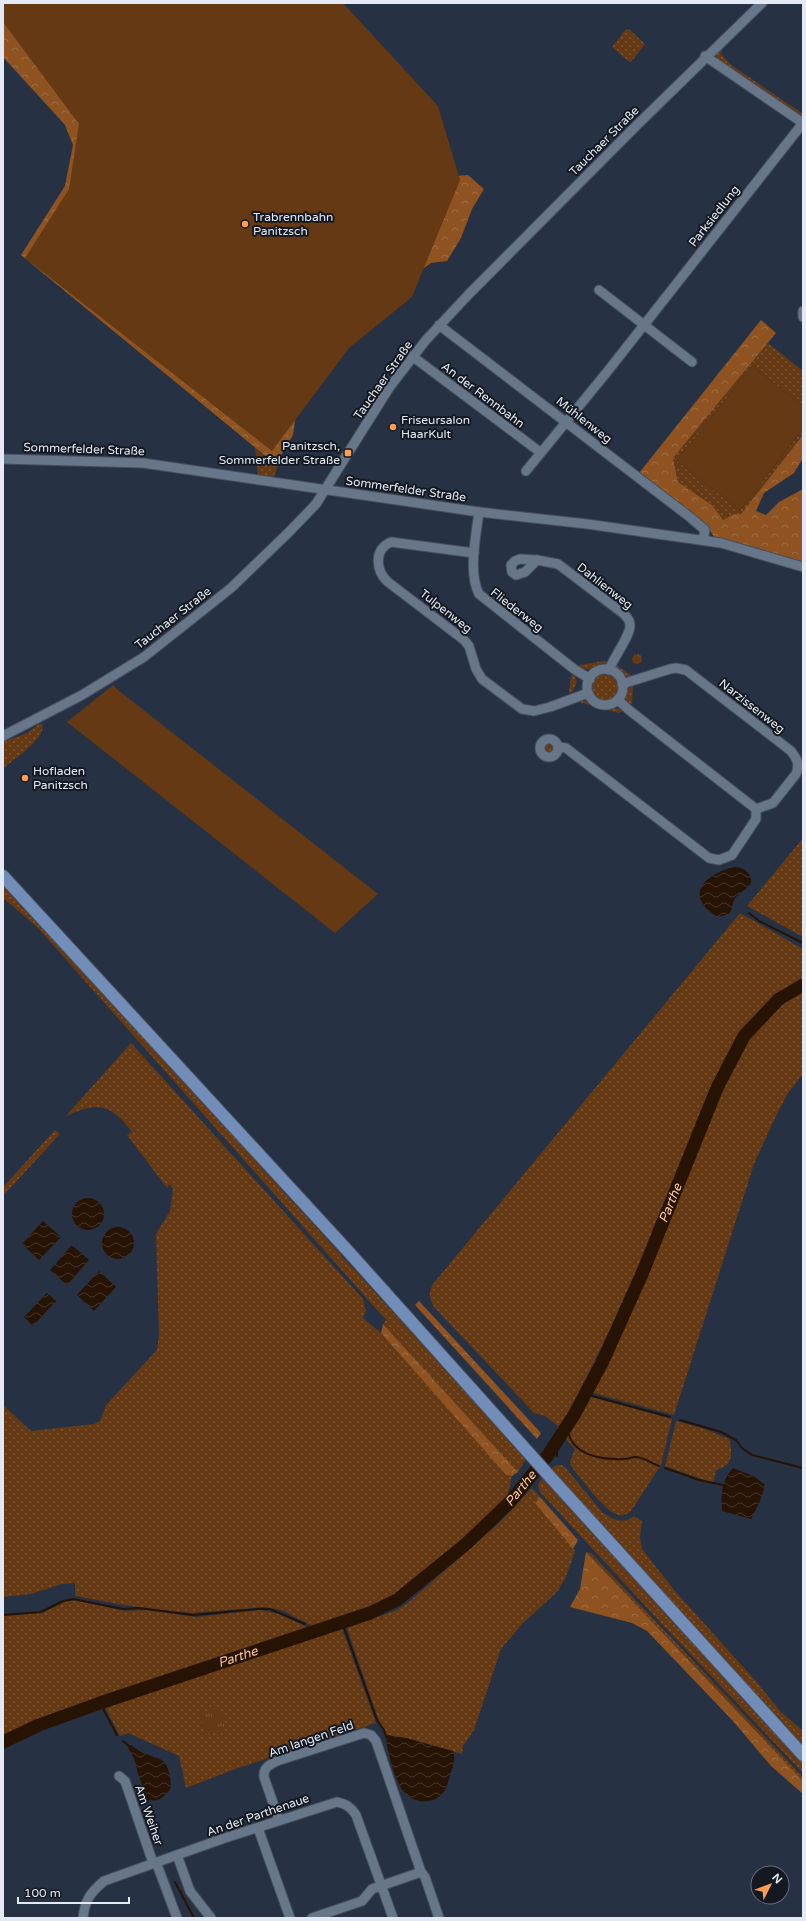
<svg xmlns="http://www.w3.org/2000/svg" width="806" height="1921" viewBox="0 0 806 1921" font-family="'Varela Round',sans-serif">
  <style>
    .grass { fill: url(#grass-dots) }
    .forest { fill: url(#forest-crowns) }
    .park { fill: url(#park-tufts) }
    .garden { fill: #653913 }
    .water { fill: url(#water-waves) }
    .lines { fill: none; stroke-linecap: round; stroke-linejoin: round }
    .stream { stroke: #261304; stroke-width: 2 }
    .river { stroke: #261304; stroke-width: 13 }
    .minor-casing { stroke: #454f5e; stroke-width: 11 }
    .major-casing { stroke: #454f5e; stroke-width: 14 }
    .minor { stroke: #68768a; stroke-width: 9 }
    .major { stroke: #728db8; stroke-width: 12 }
    .poi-dot { fill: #fb9e52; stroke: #141921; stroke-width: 1.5 }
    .labels { text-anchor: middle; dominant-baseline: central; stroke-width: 4; stroke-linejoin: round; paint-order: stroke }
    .street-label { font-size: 12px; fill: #e3eaf6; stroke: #141921 }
    .poi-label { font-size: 12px; fill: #e3eaf6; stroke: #141921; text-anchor: start }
    .water-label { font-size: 13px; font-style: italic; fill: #fbc7a0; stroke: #141921 }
  </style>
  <defs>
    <pattern id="grass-dots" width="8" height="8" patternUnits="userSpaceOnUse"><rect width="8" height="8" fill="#653913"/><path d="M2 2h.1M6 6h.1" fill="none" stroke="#7b5636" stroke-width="1.8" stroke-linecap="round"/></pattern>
    <pattern id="forest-crowns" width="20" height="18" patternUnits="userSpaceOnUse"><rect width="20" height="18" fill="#8e5321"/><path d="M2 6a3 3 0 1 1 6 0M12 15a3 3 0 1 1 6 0" fill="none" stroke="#9e6c42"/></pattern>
    <pattern id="park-tufts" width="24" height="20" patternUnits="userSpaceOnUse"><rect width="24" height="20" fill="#653913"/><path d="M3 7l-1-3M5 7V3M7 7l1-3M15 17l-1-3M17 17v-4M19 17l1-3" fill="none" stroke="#7b5636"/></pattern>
    <pattern id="water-waves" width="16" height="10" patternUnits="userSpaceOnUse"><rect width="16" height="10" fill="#261304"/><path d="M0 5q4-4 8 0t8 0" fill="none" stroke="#453629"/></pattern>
  </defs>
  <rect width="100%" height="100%" fill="#263143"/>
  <!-- grass -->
  <g class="grass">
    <path d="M766 3H770L723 47 721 54 730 64 803 114V120L717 59 716 53Z"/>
    <path d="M626 29 630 30 645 44 631 62 628 61 612 47Z"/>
    <path d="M768 343 803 371V406L752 366 677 461 740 510 803 429V435L741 514H734L722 520 712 505 678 482 673 458Z"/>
    <path d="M255 448 268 460 280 461 274 476 271 477 237 475 258 476Z"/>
    <path d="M604 661 607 662C599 669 589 671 578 667L580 665Z"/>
    <path d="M616 665 631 675 632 678 620 674Z"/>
    <path d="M573 673 577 682 571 694 569 692 571 677Z"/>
    <circle cx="605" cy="687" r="13"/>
    <path d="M633 685 632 704 628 706C624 698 625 690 633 685Z"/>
    <path d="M578 700C590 700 590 705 600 707 608 709 615 706 622 711L619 713 582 703Z"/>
    <path d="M39 724H42C48 737 12 760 3 769V742L27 733Z"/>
    <circle cx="550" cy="748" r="9"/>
    <path d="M803 838V937L747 906Z"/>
    <path d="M3 882 526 1459 518 1472 383 1324 386 1320 37 927 3 898Z"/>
    <path d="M740 913 803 949V979L763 1011 736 1041 716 1082 644 1262 561 1428 545 1416 534 1413 434 1307C429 1298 428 1293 433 1284Z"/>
    <path d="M803 989V1074L788 1093 775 1118 754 1164 674 1415 590 1392 610 1355 727 1076 746 1039 786 1001Z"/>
    <path d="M131 1043 363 1299 366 1311 363 1318 381 1333 506 1475 512 1476 507 1499 474 1533 394 1599 316 1628 282 1610 264 1607 192 1613 130 1606 75 1596V1583L62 1584 31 1594 3 1597V1405L31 1431 94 1424 100 1421 106 1405 157 1350 159 1335 156 1234 170 1211 173 1189 170 1184 167 1188 127 1135 132 1132C110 1103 97 1101 65 1117Z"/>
    <path d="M55 1130 60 1134 3 1196V1187Z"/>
    <path d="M588 1396 672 1419 661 1465 631 1511C627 1514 624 1516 619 1515 605 1513 581 1478 571 1466L570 1462 575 1449 565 1438Z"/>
    <path d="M676 1421 702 1428 729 1439C732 1446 733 1462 725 1466 723 1468 719 1469 716 1470L713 1483 665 1466Z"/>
    <path d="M557 1465H562L566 1468 602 1512C614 1520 622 1525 634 1516L642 1521 640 1538 642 1549 675 1591 755 1680 780 1711 803 1731V1748L550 1469Z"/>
    <path d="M542 1478 549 1486 550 1485 803 1761V1773L662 1624 540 1492 538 1485Z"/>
    <path d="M532 1488 540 1497 535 1503 575 1551 565 1579 557 1592 522 1624 501 1649 474 1730 463 1746 462 1754 406 1738 388 1736 379 1721 347 1628 397 1610 409 1602 498 1524Z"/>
    <path d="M586 1552 591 1553 803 1777V1781Z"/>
    <path d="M73 1600 125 1611 149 1610 196 1617 260 1610 279 1614 313 1630 80 1705 33 1723 3 1740V1616L42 1613 65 1602Z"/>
    <path d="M341 1626 376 1723 238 1768 186 1788 179 1756 128 1733 120 1736 104 1705Z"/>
  </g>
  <!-- forest -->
  <g class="forest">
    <path d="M3 3 296 414 293 435 278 460 269 459 21 255 65 186 73 145 65 125 3 57Z"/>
    <path d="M468 175 484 189 472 209 461 238 447 261 431 263 423 269 455 176Z"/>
    <path d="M761 320 776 333 673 458 678 482 712 505 723 520 734 514H741L803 435V458L794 473 764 493 756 511 766 515 779 502 803 489V562L714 537 707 526 639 473Z"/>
    <path d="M419 1301 541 1433 537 1439 415 1305Z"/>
    <path d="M383 1324 518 1472 512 1476 506 1475 381 1333Z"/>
    <path d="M540 1497 578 1540 573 1549 535 1503Z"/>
    <path d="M586 1552 803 1781V1794L771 1766 733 1721 647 1631 632 1623 570 1607 580 1589Z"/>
  </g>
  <!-- park -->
  <g class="park">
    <circle cx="637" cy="659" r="5"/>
    <path d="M220 1707 227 1728 206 1735 199 1714Z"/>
  </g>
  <!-- garden -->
  <g class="garden">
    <path d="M3 3H343L438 106 460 180 412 297 349 348 272 451 25 258 69 189 79 124 3 22Z"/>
    <path d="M752 366 803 406V429L740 510 677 461Z"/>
    <path d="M113 685 118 690 378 894 335 933 67 722Z"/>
  </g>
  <!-- water -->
  <g class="water">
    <path d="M733 867C743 867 752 872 751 883 747 889 742 891 737 896 728 904 739 914 718 917 683 896 704 875 733 867Z"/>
    <circle cx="88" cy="1214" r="16"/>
    <path d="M43 1221 61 1237 39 1260 22 1244Z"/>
    <circle cx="118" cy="1243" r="16"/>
    <path d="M72 1245 89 1260 67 1285 50 1270Z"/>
    <path d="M99 1271 116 1287 94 1311 77 1295Z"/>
    <path d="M47 1293 56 1301 33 1326 24 1317Z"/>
    <path d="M733 1468 755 1477 765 1485 760 1501 751 1519 722 1511C721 1494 721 1481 733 1468Z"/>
    <path d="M388 1735 406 1738 453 1751C456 1758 453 1765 451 1772 449 1778 448 1785 445 1790 434 1807 411 1804 401 1788 394 1776 387 1751 386 1737Z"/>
    <path d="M131 1745C154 1765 169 1747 171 1788 166 1796 156 1805 146 1798 145 1791 142 1786 140 1779 135 1766 137 1761 128 1748L129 1746Z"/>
  </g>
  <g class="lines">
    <!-- stream -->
    <g class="stream">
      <path d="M749 913 759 921 803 943"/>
      <path d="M585 1394 670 1417"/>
      <path d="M680 1420 721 1432 736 1440 742 1448 752 1455 803 1468"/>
      <path d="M569 1422C569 1428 568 1435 571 1440 580 1457 607 1460 624 1459 628 1459 632 1457 636 1457 645 1458 651 1463 659 1466"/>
      <path d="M557 1456V1442"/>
      <path d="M665 1468 699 1480 723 1485"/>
      <path d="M3 1615 41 1612 63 1601 73 1599 123 1609 138 1608 193 1615 258 1609H270L305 1624"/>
      <path d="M342 1622 377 1720 384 1730 386 1737"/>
      <path d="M314 1628 318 1630"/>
      <path d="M100 1703 117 1735"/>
      <path d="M123 1741 129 1746"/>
      <path d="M147 1801 148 1799"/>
      <path d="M151 1822 159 1843"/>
      <path d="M175 1882 194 1918"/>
    </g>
    <!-- river -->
    <path class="river" id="s1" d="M3 1742 39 1725 100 1703 370 1613 397 1600 466 1544 510 1502 548 1455 574 1415 602 1363 642 1274 717 1088 744 1036 779 999 803 985"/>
    <defs>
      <g id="minor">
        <path d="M705 56 803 123"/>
        <path d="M599 290 692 362"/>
        <path d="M803 311V317"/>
        <path d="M439 325 691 518 705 530 703 540"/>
        <path d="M412 356 540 452"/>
        <path d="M3 459 143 463 479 512 587 524 721 543 803 567"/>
        <path d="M526 471 607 372 803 123"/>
        <path d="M479 512C476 535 468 573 479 594L574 669 590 679"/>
        <path d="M474 553 391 542C373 550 376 571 388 582L464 640 469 646 476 669 482 679 522 709 534 711 550 707 588 693"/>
        <path d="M520 559 537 560 525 572 516 575 512 572 511 565 515 561Z"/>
        <path d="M537 560 558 564 624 614C627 617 630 620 630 625 631 635 613 658 609 670"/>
        <circle cx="605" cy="687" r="18"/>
        <path d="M622 684 670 669 676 668 686 670 791 751C797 759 800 764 796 774L773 803 756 809"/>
        <path d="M618 700 629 710 756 809"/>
        <path d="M3 736 82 695 144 657 231 588 288 533 316 504 389 388 426 340 469 294 637 125 762 3"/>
        <circle cx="549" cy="748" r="9"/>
        <path d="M558 747 566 748 709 858 719 860 732 855 756 819V809"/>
        <path d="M119 1776 125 1781 153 1863"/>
        <path d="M279 1820 264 1777C263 1768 269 1765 277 1761L364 1733 371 1735 376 1741 421 1872 372 1889 362 1901 312 1918"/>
        <path d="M258 1828 290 1918"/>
        <path d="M177 1855 190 1891 211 1918"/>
        <path d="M156 1862 177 1918"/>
        <path d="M421 1872 425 1877 439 1918"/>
        <path d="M83 1918C85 1900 90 1893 104 1881L222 1839 337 1802C346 1804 351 1807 356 1815L393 1918"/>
      </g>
      <path id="major" d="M3 876 347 1250 553 1480 803 1755"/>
    </defs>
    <!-- minor casing -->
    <use href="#minor" class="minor-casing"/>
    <!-- major casing -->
    <use href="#major" class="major-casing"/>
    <!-- minor -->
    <use href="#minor" class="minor"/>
    <!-- major -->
    <use href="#major" class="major"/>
  </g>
  <!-- markers -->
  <g class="poi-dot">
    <circle cx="245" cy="224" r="4"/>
    <circle cx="393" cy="427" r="4"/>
    <rect x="344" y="449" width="8" height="8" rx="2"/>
    <circle cx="25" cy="778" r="4"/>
  </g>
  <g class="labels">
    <!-- street labels -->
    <g class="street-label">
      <text transform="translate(604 141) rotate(-45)">Tauchaer Straße</text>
      <text transform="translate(714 216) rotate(-52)">Parksiedlung</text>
      <text transform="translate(383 380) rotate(-55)">Tauchaer Straße</text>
      <text transform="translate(483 395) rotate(37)">An der Rennbahn</text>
      <text transform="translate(584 420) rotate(38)">Mühlenweg</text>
      <text transform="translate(84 449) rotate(2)">Sommerfelder Straße</text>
      <text transform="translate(406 489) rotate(8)">Sommerfelder Straße</text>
      <text transform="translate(605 586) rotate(38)">Dahlienweg</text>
      <text transform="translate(517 610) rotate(38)">Fliederweg</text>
      <text transform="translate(446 611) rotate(38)">Tulpenweg</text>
      <text transform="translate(173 618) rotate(-38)">Tauchaer Straße</text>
      <text transform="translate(752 706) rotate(38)">Narzissenweg</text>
      <text transform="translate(311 1739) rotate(-19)">Am langen Feld</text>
      <text transform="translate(149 1815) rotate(71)">Am Weiher</text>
      <text transform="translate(258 1815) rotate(-19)">An der Parthenaue</text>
    </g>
    <!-- poi labels -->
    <g class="poi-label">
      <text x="253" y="217">Trabrennbahn<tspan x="253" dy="14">Panitzsch</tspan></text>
      <text x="401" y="420">Friseursalon<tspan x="401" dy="14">HaarKult</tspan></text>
      <text x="340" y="446" text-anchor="end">Panitzsch,<tspan x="340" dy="14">Sommerfelder Straße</tspan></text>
      <text x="33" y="771">Hofladen<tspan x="33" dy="14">Panitzsch</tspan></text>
    </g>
    <!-- water labels -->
    <g class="water-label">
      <text stroke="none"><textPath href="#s1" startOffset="910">Parthe</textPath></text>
      <text stroke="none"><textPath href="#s1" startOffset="586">Parthe</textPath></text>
      <text stroke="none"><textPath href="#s1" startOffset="250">Parthe</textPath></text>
    </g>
  </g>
  <!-- border -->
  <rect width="806" height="1921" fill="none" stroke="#e3eaf6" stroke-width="8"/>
  <!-- north arrow -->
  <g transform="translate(770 1885) rotate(48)"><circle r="19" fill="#141921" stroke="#676d76"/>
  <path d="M0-3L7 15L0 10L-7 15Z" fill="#fb9e52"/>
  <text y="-6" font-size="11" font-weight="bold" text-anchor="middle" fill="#e3eaf6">N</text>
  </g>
  <!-- scale -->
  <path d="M18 1897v6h111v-6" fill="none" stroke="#e3eaf6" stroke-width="2"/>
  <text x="24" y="1897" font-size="12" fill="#e3eaf6" stroke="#141921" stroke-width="3" paint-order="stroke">100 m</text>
</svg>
